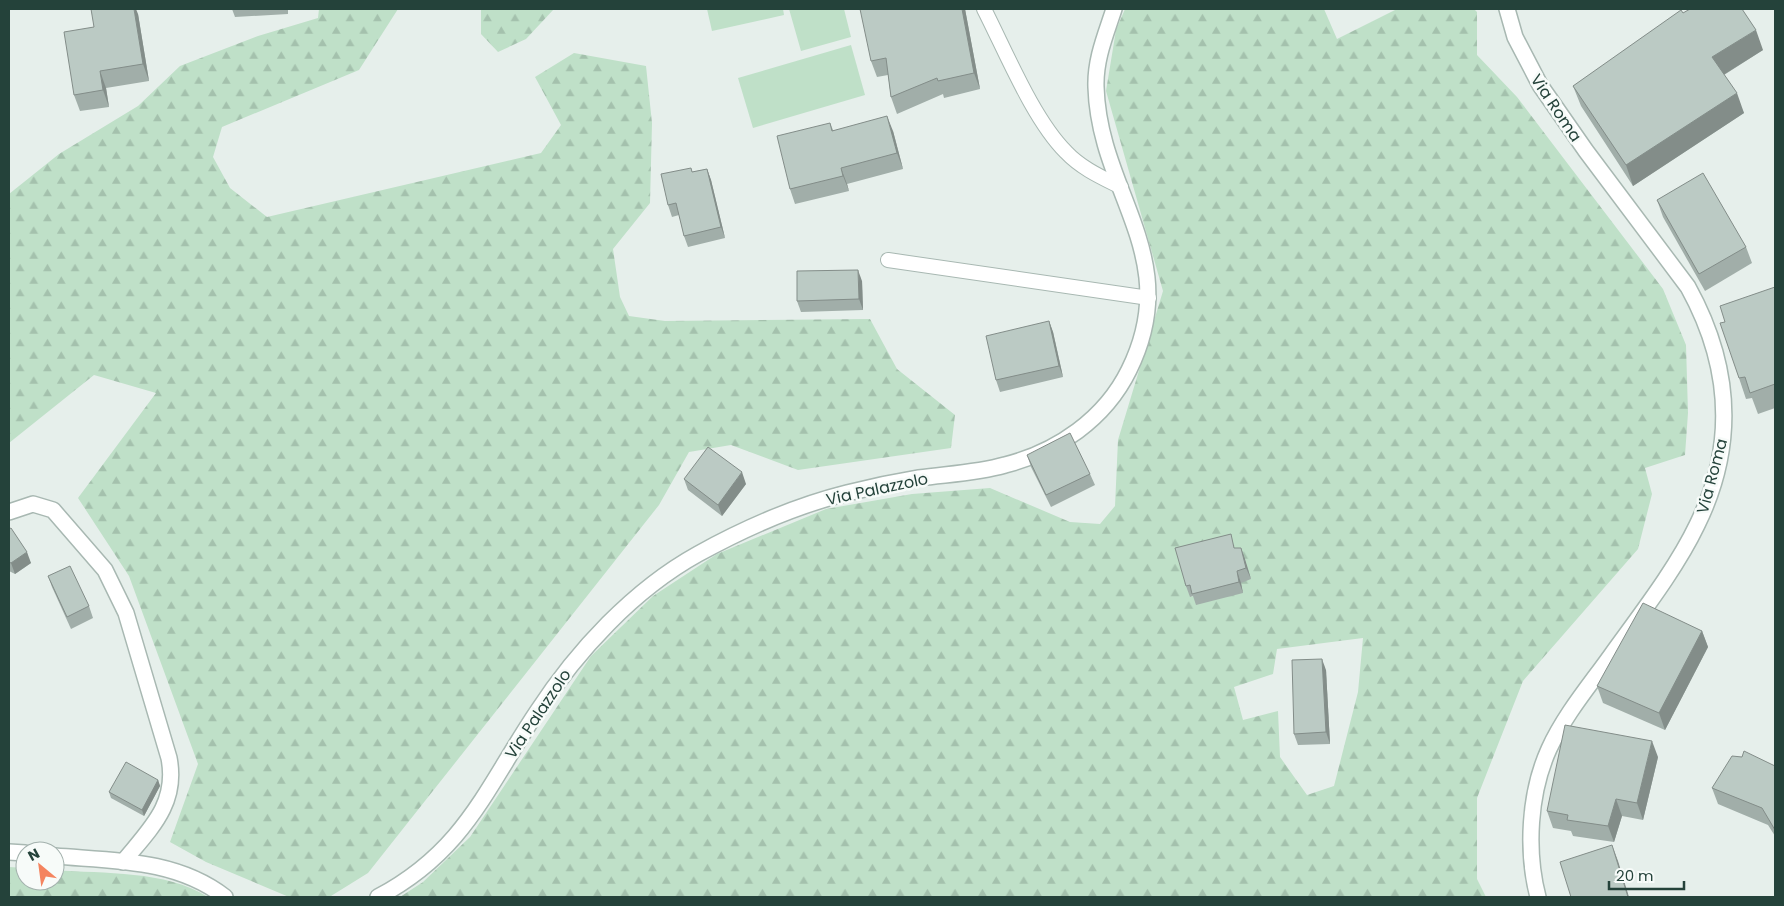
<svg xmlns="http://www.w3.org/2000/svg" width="1784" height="906" viewBox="0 0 1784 906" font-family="Poppins,sans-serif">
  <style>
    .green { fill: #bfe0c8 }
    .forest { fill: url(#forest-firs); fill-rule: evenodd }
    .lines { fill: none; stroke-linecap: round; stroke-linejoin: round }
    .service-casing { stroke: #a8b8b2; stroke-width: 16 }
    .minor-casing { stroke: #a8b8b2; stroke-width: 18 }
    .service { stroke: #fff; stroke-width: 14 }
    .minor { stroke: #fff; stroke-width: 15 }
    .wall { fill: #a1aea9 }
    .shaded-wall { fill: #838d89 }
    .building { fill: #bbcac4; stroke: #838d89 }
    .labels { text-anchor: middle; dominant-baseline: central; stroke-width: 5; stroke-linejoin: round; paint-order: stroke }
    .street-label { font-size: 16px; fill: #24423a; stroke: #f7fbf9 }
  </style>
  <defs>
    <pattern id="forest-firs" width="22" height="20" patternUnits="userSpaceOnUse" patternTransform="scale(1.25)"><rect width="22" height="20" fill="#bfe0c8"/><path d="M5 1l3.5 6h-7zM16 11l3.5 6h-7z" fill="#a4c1ad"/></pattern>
  </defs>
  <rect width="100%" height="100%" fill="#e6efeb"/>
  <!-- green -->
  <g class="green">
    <path d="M707 9H783L784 15 712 31Z"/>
    <path d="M789 9H844L851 37 801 51Z"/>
    <path d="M851 45 865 95 753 128 738 78Z"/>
  </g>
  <!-- forest -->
  <g class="forest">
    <path d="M319 9H398L359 70 222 127 213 157 230 188 267 217 541 153 561 125 535 77 574 53 646 66 652 123 650 203 613 249 620 297 629 316 665 321 870 319 897 369 955 415 951 448 798 470 731 445 689 452 659 505 368 873 331 896 289 897 206 862 170 842 198 764 129 576 78 498 156 393 94 375 9 443V194L59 154 138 106 180 66 258 36 318 18Z"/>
    <path d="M481 9H554L526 39 498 52 481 34Z"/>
    <path d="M1125 9H1324L1337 39 1397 9H1474L1477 12V55L1517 97 1663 289 1686 345 1688 413 1685 455 1645 468 1652 494 1638 549 1523 681 1477 798V879L1486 897H400L423 882 470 837 591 656 653 596 717 554 826 509 912 494 990 488 1070 522 1100 524 1115 506 1118 440 1163 291 1106 91 1116 30ZM1245 559 1250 579 1190 597ZM1363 638 1358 692 1334 786 1307 795 1280 757 1278 711 1243 720 1234 687 1273 674 1277 649Z"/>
    <path d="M9 867 25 868V881H55V870C105 874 165 870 208 897H9Z"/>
  </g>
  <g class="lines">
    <defs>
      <g id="service">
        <path d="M984 9C1006 52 1033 119 1066 152 1081 168 1101 177 1121 187"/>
        <path d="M888 260 1149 298"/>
      </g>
      <g id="minor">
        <path d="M1507 9 1515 37 1540 85 1586 151 1688 287C1731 365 1737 444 1697 525 1676 569 1640 615 1612 654 1590 685 1565 714 1549 749 1529 793 1526 851 1538 897"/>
        <path d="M9 512 33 504 53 510 105 570 126 613 169 758C178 804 150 829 123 862"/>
        <path d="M9 852 25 853"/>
        <path d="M55 856C114 861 176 859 225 897"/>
        <path d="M378 897C465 851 486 788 537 712 577 651 633 590 698 554 745 528 795 506 847 493 871 487 895 482 919 478 948 474 977 473 1005 465 1057 452 1105 419 1129 370 1185 257 1099 194 1096 87 1095 59 1106 34 1114 9"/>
      </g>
    </defs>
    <!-- service casing -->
    <use href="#service" class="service-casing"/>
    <!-- minor casing -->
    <use href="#minor" class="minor-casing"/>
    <!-- service -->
    <use href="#service" class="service"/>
    <!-- minor -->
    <use href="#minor" class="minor"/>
  </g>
  <!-- wall -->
  <g class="wall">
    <path d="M232 9H288V14L235 17Z"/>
    <path d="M965 9 980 89 944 98 943 94 897 114 891 97 888 75 877 77 871 61Z"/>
    <path d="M1683 13 1763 50 1724 75 1744 113 1633 186 1581 106 1573 86Z"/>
    <path d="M138 14 149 81 106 88 109 107 80 111 74 95 94 27Z"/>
    <path d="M830 123 833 130 893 131 903 169 847 184 849 191 795 204 790 189Z"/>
    <path d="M707 169 711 180 725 238 688 247 684 236 679 215 672 217 668 205 692 172Z"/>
    <path d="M1657 200 1746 247 1752 263 1705 291 1663 217Z"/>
    <path d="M862 281 863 310 801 312 797 301Z"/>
    <path d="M1775 287V408L1758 414 1752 398 1746 399 1739 378Z"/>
    <path d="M1049 321 1053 332 1063 377 1000 392 996 380Z"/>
    <path d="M1027 455 1090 474 1095 485 1051 507 1031 467Z"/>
    <path d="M684 479 746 484 722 516 688 490Z"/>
    <path d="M9 529 31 563 15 574 9 571Z"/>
    <path d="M1236 548H1241L1251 579 1241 583 1243 593 1196 605 1193 596 1190 597 1186 586Z"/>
    <path d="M48 576 89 606 93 618 71 629 52 587Z"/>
    <path d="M1702 631 1708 647 1665 730 1603 703 1597 686Z"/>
    <path d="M1326 670 1330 744 1298 745 1294 734Z"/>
    <path d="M1658 757 1643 820 1622 816 1614 842 1573 836 1571 831 1553 828 1547 811Z"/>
    <path d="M1775 766V836L1768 825 1718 804 1712 788Z"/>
    <path d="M158 780 160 786 144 816 111 798 109 792Z"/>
  </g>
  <!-- shaded-wall -->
  <g class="shaded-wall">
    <path d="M134 9H136L138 14 149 81 143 64Z"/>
    <path d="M962 9H965L980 89 974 73Z"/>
    <path d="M1756 30 1763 50 1720 77 1712 57Z"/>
    <path d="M100 71 106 88 109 107 103 90Z"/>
    <path d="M1737 93 1744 113 1633 186 1626 165Z"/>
    <path d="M887 116 893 131 903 169 897 153Z"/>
    <path d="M841 168 847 184 849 191 843 176Z"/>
    <path d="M707 169 711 180 725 238 721 227Z"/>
    <path d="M858 270 862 281 863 310 859 299Z"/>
    <path d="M1049 321 1053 332 1063 377 1059 366Z"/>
    <path d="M742 472 746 484 722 516 718 505Z"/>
    <path d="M1241 548 1245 559 1251 579 1246 568Z"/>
    <path d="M27 552 31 563 15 574 11 563Z"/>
    <path d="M1237 571 1241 583 1243 593 1239 582Z"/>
    <path d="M1702 631 1708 647 1665 730 1659 713Z"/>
    <path d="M1322 659 1326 670 1330 744 1326 732Z"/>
    <path d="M1652 741 1658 757 1643 820 1637 803Z"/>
    <path d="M158 780 160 786 144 816 142 810Z"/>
    <path d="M1616 799 1622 816 1614 842 1608 826Z"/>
    <path d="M1612 845 1618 861 1629 897H1628Z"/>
  </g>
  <!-- building -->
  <g class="building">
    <path d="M91 9H134L143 64 100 71 103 90 74 95 64 32 94 27Z"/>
    <path d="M860 9H962L974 73 938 81 937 78 891 97 886 58 871 61Z"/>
    <path d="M1690 9H1742L1756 30 1712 57 1737 93 1626 165 1573 86 1681 10 1683 13Z"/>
    <path d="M887 116 897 153 841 168 843 176 790 189 777 136 830 123 832 131Z"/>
    <path d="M691 168 692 172 707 169 721 227 684 236 676 203 668 205 661 174Z"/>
    <path d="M1703 173 1746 247 1699 274 1657 200Z"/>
    <path d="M858 270 859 299 797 301V271Z"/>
    <path d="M1775 287V384L1750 393 1745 377 1739 378 1720 323 1725 322 1720 306Z"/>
    <path d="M1049 321 1059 366 996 380 986 336Z"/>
    <path d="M1070 433 1090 474 1046 495 1027 455Z"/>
    <path d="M708 447 742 472 718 505 684 479Z"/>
    <path d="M11 528 27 552 11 563 9 562V529Z"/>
    <path d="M1231 534 1234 548H1241L1246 568 1237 571 1239 582 1192 594 1190 585 1186 586 1175 548Z"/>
    <path d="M70 566 89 606 67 617 48 576Z"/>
    <path d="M1643 603 1702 631 1659 713 1597 686Z"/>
    <path d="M1322 659 1326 732 1294 734 1292 660Z"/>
    <path d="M1565 725 1652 741 1637 803 1616 799 1608 826 1567 820 1568 815 1547 811Z"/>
    <path d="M1744 751 1775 766V830L1762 808 1712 788 1732 756 1742 757Z"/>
    <path d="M126 762 158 780 142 810 109 792Z"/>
    <path d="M1612 845 1628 897H1571L1560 862Z"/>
  </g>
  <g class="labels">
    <!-- street labels -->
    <g class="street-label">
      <text transform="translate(1556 108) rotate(56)">Via Roma</text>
      <text transform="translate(1712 476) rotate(-75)">Via Roma</text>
      <text transform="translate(877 489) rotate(-12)">Via Palazzolo</text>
      <text transform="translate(538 714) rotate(-56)">Via Palazzolo</text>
    </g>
  </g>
  <!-- border -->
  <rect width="1784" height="906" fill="none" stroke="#24423a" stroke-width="20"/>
  <!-- north arrow -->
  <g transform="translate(40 866) rotate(331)"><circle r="24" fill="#f7fbf9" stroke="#a3b1ad"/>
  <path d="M0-4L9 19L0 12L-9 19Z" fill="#f4845f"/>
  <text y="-8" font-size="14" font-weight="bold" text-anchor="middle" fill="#24423a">N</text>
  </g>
  <!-- scale -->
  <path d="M1609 881v8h75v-8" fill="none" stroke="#24423a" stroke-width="2.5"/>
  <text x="1616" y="881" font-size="15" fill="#24423a" stroke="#f7fbf9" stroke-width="4" paint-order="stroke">20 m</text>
</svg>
